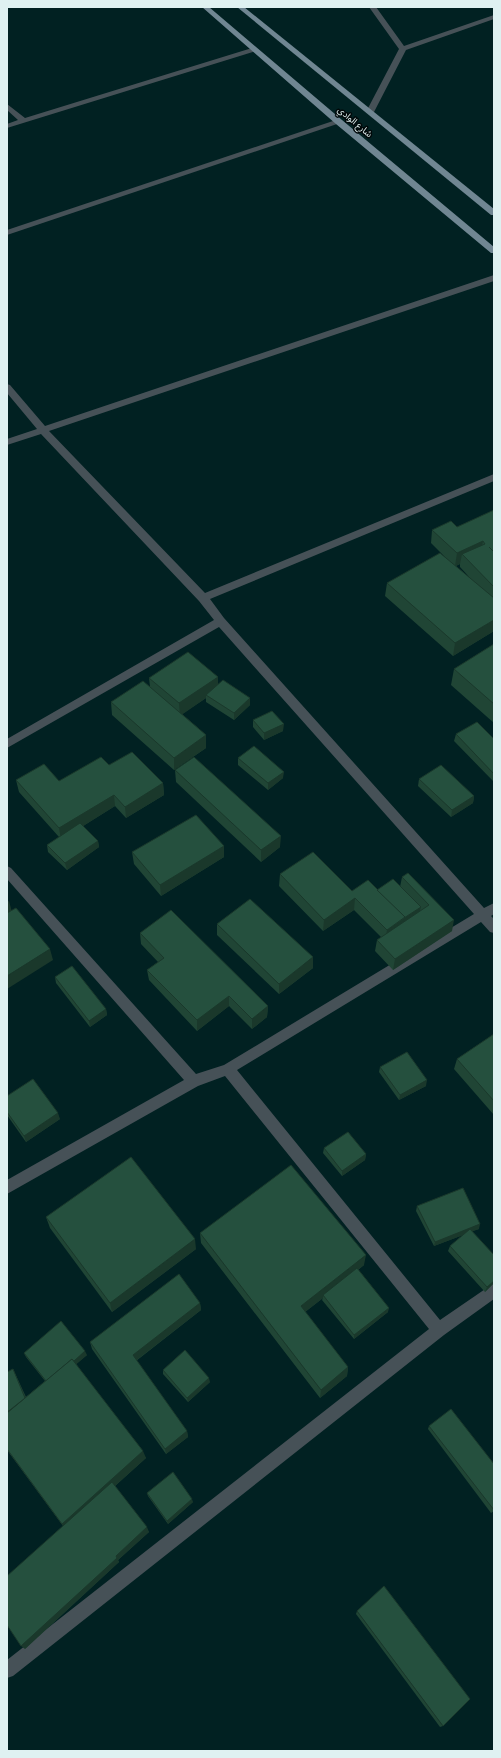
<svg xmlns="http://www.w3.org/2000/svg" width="501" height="1758" viewBox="0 0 501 1758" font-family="Helvetica,'Noto Sans Arabic',sans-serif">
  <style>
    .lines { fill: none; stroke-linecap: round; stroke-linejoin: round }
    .minor { fill: #465157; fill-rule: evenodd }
    .major { fill: #708692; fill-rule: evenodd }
    .wall { fill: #204535; fill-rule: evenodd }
    .shaded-wall { fill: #1a382b }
    .building { fill: #25503e; stroke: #1a382b }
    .labels { text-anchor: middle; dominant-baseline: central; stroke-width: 3; stroke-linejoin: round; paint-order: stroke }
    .far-street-label { font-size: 9px; fill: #dff1f1; stroke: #010809 }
  </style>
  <rect width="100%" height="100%" fill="#012122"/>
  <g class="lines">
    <!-- minor -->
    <g class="minor">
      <path d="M369 7H376L404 46 494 15V19L406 50 374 112 370 114 366 112 399 49Z"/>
      <path d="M252 48 259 50 7 128V124L18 120 7 110V104L25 118Z"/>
      <path d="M336 120H342L343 122 7 235V230Z"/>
      <path d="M494 275V281L49 431 205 593 494 474V481L210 599 224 618 484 908 494 903V914L491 916 494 919V933L490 932 481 922 237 1070 440 1320 494 1283V1299L444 1335 13 1676 7 1678V1660L429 1329 225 1076 198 1086 7 1194V1180L184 1080 7 879V866L11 868 196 1074 224 1065 474 914 219 627 7 748V739L214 620 199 601 41 434 7 445V439L37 429 7 393V384L10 385 45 426Z"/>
    </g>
    <!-- major -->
    <g class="major">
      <path d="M202 7H209L342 120 494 247V253H491L336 124Z"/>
      <path d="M237 7H244L494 209V215H491Z"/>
    </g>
  </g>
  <!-- wall -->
  <g class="wall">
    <path d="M494 510V631L453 656 385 596 387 583 448 560 431 543 432 530 457 527ZM460 564V567L472 580 456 566Z"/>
    <path d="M494 644V723L451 685 454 669Z"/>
    <path d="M218 677V685L250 705 234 720 206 702V698L182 714 206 735V748L174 770 112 715 111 702 150 687 149 678Z"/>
    <path d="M253 720 283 731 264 740 253 727Z"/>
    <path d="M456 734 494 739V782L454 741Z"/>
    <path d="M238 758 283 778 268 790 238 765Z"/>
    <path d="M109 765 163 783 164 795 126 818 115 806 83 826 98 841 99 847 67 870 48 852 47 845 59 837 19 792 16 780 59 781Z"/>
    <path d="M175 770 280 847 261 862 176 782Z"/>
    <path d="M419 779 474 796 473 803 451 817 418 786Z"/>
    <path d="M224 846V857L161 896 134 864 132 852Z"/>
    <path d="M408 873 452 931 393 970 375 951 377 940 381 937 354 910 323 931 279 886 280 874 352 891 377 890 400 887 402 877Z"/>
    <path d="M217 924 313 968 279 994 217 935Z"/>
    <path d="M140 933 268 1006 267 1017 252 1029 229 1006 197 1031 149 980 147 970 158 962 141 944Z"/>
    <path d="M55 977 106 1009 107 1015 90 1027 56 983Z"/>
    <path d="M494 1034V1115L454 1069 457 1059Z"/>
    <path d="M380 1067 426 1086 399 1100 379 1072Z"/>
    <path d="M7 1096 60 1119 26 1142 7 1115Z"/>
    <path d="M324 1148 366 1154 365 1160 342 1176 323 1153Z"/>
    <path d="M417 1206 479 1229 472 1231 494 1283 485 1292 448 1251 450 1246 463 1235 434 1246 416 1211Z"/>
    <path d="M46 1217 196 1249 112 1312 50 1228Z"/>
    <path d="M200 1233 364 1265 358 1270 388 1312 354 1339 322 1300 323 1298 305 1312 348 1367 347 1376 320 1398 201 1243Z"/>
    <path d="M200 1303 201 1310 136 1361 187 1431 188 1437 166 1454 92 1349 90 1342Z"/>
    <path d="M24 1353 87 1355 76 1364 146 1458 115 1486 149 1532 118 1560 119 1562 25 1649 63 1526 7 1450V1372L13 1369 26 1397 45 1381 26 1357Z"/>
    <path d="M163 1370 210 1382 188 1402 163 1374Z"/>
    <path d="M429 1426 494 1464V1511L491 1513 428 1429Z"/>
    <path d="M147 1493 193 1502 168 1524 148 1496Z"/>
    <path d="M357 1611 443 1726 440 1727 356 1614Z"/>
  </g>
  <!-- shaded-wall -->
  <g class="shaded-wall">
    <path d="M483 541 480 554H462L460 564 455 566 457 553Z"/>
    <path d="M494 620V631L453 656 455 643Z"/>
    <path d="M218 677V690L206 695V698L180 716 179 703Z"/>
    <path d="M250 698V705L234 720V713Z"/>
    <path d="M284 724 283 731 264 740V733Z"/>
    <path d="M206 735V748L174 770V758Z"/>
    <path d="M284 772 283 778 268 790V783Z"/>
    <path d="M163 783 164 795 126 818 125 807Z"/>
    <path d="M114 795 115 806 61 840 59 828Z"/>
    <path d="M474 796 473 803 451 817 452 810Z"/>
    <path d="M281 836 280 847 261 862V850Z"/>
    <path d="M98 841 99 847 67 870 65 863Z"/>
    <path d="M224 846V857L161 896 160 885Z"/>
    <path d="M355 898 354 910 323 931 324 920Z"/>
    <path d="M9 901 12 912 7 915V902Z"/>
    <path d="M421 907 419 914 385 941 387 930Z"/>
    <path d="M454 920 452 931 393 970 395 959Z"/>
    <path d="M50 949 53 960 7 989V976Z"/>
    <path d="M313 957V968L279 994V984Z"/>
    <path d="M229 996V1006L197 1031V1020Z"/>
    <path d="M268 1006 267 1017 252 1029V1019Z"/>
    <path d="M106 1009 107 1015 90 1027 89 1021Z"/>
    <path d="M427 1080 426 1086 399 1100 400 1095Z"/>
    <path d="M58 1113 60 1119 26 1142 24 1136Z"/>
    <path d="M366 1154 365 1160 342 1176V1171Z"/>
    <path d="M480 1224 479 1229 434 1246 435 1242Z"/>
    <path d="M195 1239 196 1249 112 1312 110 1303Z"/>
    <path d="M366 1255 364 1265 324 1297 323 1295V1298L300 1316 301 1306Z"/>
    <path d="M494 1281V1283L485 1292 487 1287Z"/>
    <path d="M200 1303 201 1310 134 1362 133 1355Z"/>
    <path d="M389 1308 388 1312 354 1339V1335Z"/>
    <path d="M85 1351 87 1355 50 1387 48 1383Z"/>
    <path d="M348 1367 347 1376 320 1398 321 1390Z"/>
    <path d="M209 1378 210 1382 188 1402 187 1398Z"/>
    <path d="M187 1431 188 1437 166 1454 165 1449Z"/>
    <path d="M143 1451 146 1458 66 1530 62 1524Z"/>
    <path d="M192 1499 193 1502 168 1524 167 1521Z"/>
    <path d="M147 1527 149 1532 118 1560 119 1562 25 1649 21 1646 116 1556Z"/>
  </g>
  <!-- building -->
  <g class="building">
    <path d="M494 510V552L489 547 494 552V587L462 554 485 544 483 541 457 553 432 530 451 521 457 527Z"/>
    <path d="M440 553 494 598V620L455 643 387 583Z"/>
    <path d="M494 644V704L454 669Z"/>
    <path d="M188 652 218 677 179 703 149 678Z"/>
    <path d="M223 680 250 698 234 713 206 695Z"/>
    <path d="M143 681 206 735 174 758 111 702Z"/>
    <path d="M272 711 284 724 264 733 253 720Z"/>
    <path d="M477 722 494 739V774L456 734Z"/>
    <path d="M254 746 284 772 268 783 238 758Z"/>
    <path d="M132 752 163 783 125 807 114 795 59 828 16 780 44 764 59 781 101 757 109 765Z"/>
    <path d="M194 757 281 836 261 850 175 770Z"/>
    <path d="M441 765 474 796 452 810 419 779Z"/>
    <path d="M196 815 224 846 160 885 132 852Z"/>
    <path d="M80 823 98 841 65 863 47 845Z"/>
    <path d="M313 852 352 891 368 880 405 917 387 930 355 898 324 920 280 874Z"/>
    <path d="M408 873 454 920 395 959 377 940 429 905 402 877Z"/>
    <path d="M393 879 421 907 404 918 405 917 377 890Z"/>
    <path d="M250 899 313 957 279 984 217 924Z"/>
    <path d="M16 908 50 949 7 976V913Z"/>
    <path d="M171 910 268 1006 252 1019 229 996 197 1020 147 970 164 958 140 933Z"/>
    <path d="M72 966 106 1009 89 1021 55 977Z"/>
    <path d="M494 1034V1101L457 1059Z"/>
    <path d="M407 1052 427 1080 400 1095 380 1067Z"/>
    <path d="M33 1079 58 1113 24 1136 7 1112V1096Z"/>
    <path d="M348 1132 366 1154 342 1171 324 1148Z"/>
    <path d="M131 1157 195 1239 110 1303 46 1217Z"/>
    <path d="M291 1165 366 1255 301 1306 348 1367 321 1390 200 1233Z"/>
    <path d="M463 1188 480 1224 435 1242 417 1206Z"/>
    <path d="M470 1229 494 1255V1281L487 1287 450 1246Z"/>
    <path d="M357 1268 389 1308 354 1335 323 1295Z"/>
    <path d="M179 1274 200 1303 133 1355 187 1431 165 1449 90 1342Z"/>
    <path d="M61 1321 85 1351 74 1361 72 1359 46 1381 24 1353Z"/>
    <path d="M185 1350 209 1378 187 1398 163 1370Z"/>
    <path d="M72 1359 143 1451 62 1524 7 1449V1413Z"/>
    <path d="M13 1369 25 1398 10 1410 7 1412V1372Z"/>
    <path d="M451 1409 494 1464V1510L429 1426Z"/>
    <path d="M173 1472 192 1499 167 1521 147 1493Z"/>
    <path d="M112 1482 147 1527 116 1556 117 1558 21 1646 7 1625V1576Z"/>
    <path d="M384 1586 470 1699 443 1726 357 1611Z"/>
  </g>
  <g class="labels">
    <!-- far-street labels -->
    <g class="far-street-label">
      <text transform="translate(355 122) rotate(40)">شارع الوادي</text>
    </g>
  </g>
  <!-- border -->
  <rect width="501" height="1758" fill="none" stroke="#dff1f1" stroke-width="16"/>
</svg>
